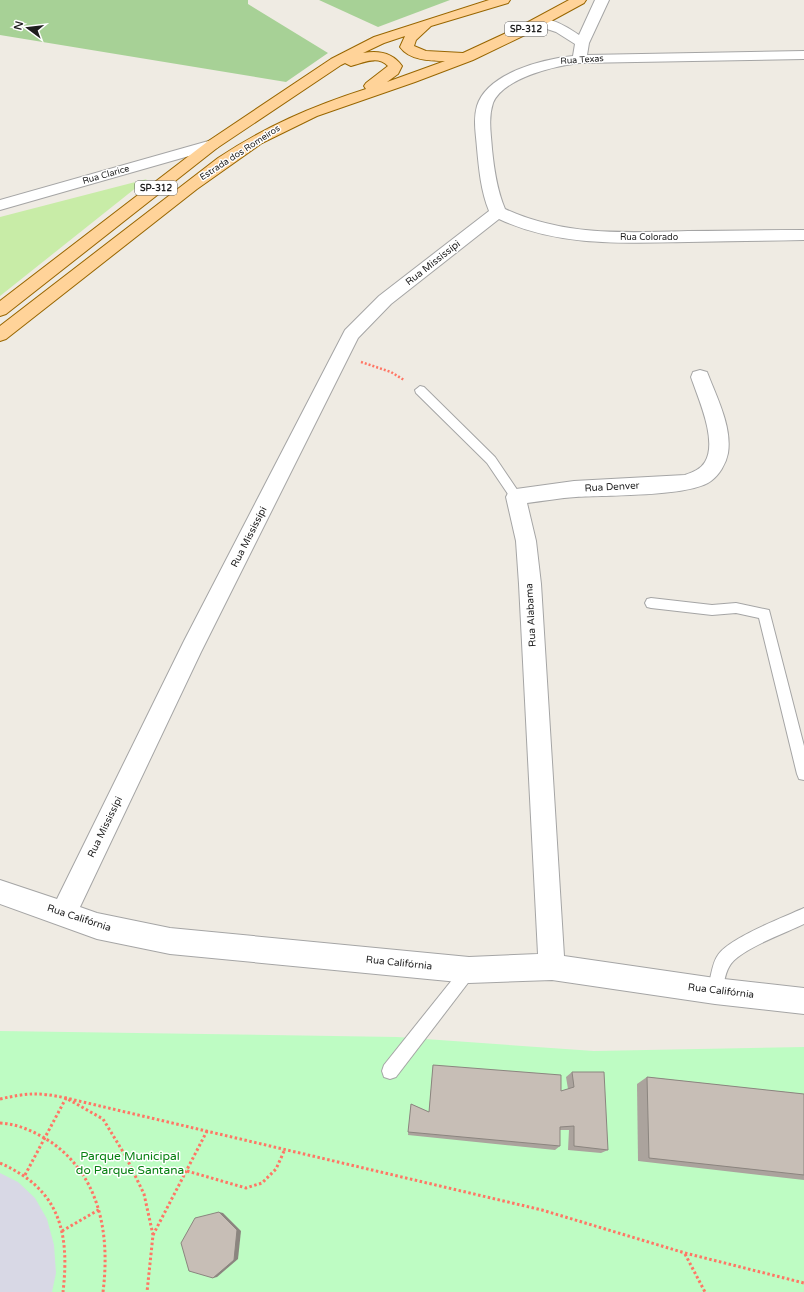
<svg xmlns="http://www.w3.org/2000/svg" width="804" height="1292" viewBox="0 0 804 1292" font-family="'Varela Round',sans-serif">
  <style>
    .grass { fill: #c8eca7 }
    .forest { fill: #a7d196 }
    .park { fill: #befcc3 }
    .plaza { fill: #d8d8e5 }
    .lines { fill: none; stroke-linecap: round; stroke-linejoin: round }
    .service-casing { stroke: #a5a5a5; stroke-width: 2 }
    .minor-casing { stroke: #a5a5a5; stroke-width: 2 }
    .primary-casing { stroke: #986600; stroke-width: 2 }
    .path-far1 { stroke: #ff7665; stroke-width: 2.5; stroke-dasharray: 2 2; stroke-linecap: butt }
    .path { stroke: #ff7665; stroke-width: 3; stroke-dasharray: 2.5 2.5; stroke-linecap: butt }
    .service { fill: #fff; fill-rule: evenodd }
    .minor { fill: #fff; fill-rule: evenodd }
    .primary { fill: #ffd399; fill-rule: evenodd }
    .wall { fill: #aba39d }
    .shaded-wall { fill: #8b857f }
    .building { fill: #c7beb6; stroke: #8b857f }
    .labels { text-anchor: middle; dominant-baseline: central; stroke-width: 3; stroke-linejoin: round; paint-order: stroke }
    .shield { fill: #fff; stroke: #626262; stroke-width: 1 }
    .shield-label { font-size: 9px; font-weight: bold; fill: #1e1e1e }
    .far-street-label { font-size: 9px; fill: #1e1e1e; stroke: #fff }
    .street-label { font-size: 10px; fill: #1e1e1e; stroke: #fff }
    .near-park-label { font-size: 12px; fill: #068111; stroke: #fff }
  </style>
  <rect width="100%" height="100%" fill="#efebe3"/>
  <!-- grass -->
  <path class="grass" d="M147 179 0 296V217Z"/>
  <!-- forest -->
  <g class="forest">
    <path d="M0 0H248V4L328 53 286 82 0 35Z"/>
    <path d="M319 0H450L378 27Z"/>
  </g>
  <!-- park -->
  <path class="park" d="M0 1031 397 1037 594 1051 804 1047V1292H0Z"/>
  <!-- plaza -->
  <path class="plaza" d="M0 1173 18 1182 35 1198 47 1219 54 1245 56 1273 52 1292H0Z"/>
  <g class="lines">
    <defs>
      <g id="service">
        <path d="M420 386 424 387 495 457 520 494 522 497 520 500H512L487 463 416 393 415 390Z"/>
        <path d="M651 598 712 605 736 603 769 610 804 746V780L799 779 797 774 759 618 736 613 712 615 651 608 647 607 645 603 647 599Z"/>
        <path d="M804 908V924C786 933 737 950 729 967 724 975 724 987 721 997L715 999 709 997C707 990 709 986 710 979 712 971 713 962 718 955 729 938 784 917 804 908Z"/>
        <path d="M469 962 474 965 477 970 474 975 396 1077 390 1079 384 1077 382 1071 384 1065 464 965Z"/>
      </g>
      <g id="minor">
        <path d="M595 0H609L589 43 587 55 804 51V59L579 63C555 66 503 78 493 103 488 118 491 134 492 149 494 169 497 190 505 209 564 236 624 233 688 231 727 231 765 230 804 230V240C765 241 727 241 688 242 624 243 559 247 499 219L391 304 358 338 201 652 80 907 97 913 170 928 469 957 538 954 519 584 516 541 506 497 509 491 516 489 574 481 685 475C693 472 701 469 705 462 718 441 698 398 691 377L693 372 700 370 707 372 709 377C718 400 732 428 728 453 726 464 719 475 711 481 690 497 605 495 576 497 560 498 543 501 527 503L536 541 541 584 564 956 715 978 804 988V1014L715 1004 552 980 469 983 170 954 97 939 0 904V880L57 899 184 641 345 330 379 296 489 211C481 191 479 170 477 148 476 134 473 120 477 106 487 73 543 59 573 56L575 44 556 32 535 25 533 22 535 19C549 16 568 27 579 35Z"/>
        <path d="M212 140 217 142 220 145 217 148 0 210V200Z"/>
      </g>
      <path id="primary" d="M489 0H510L508 3 431 26 416 40 414 46 426 51 463 53 519 27 569 0H586L584 3 529 33 473 60 415 82 317 116 262 143 197 189 6 339 0 341V326L218 158C267 126 310 107 366 89L364 86 366 83 388 66C377 55 364 63 351 66L345 63 341 65 217 148 6 314 0 316V301L207 142 331 59 374 37ZM405 36 400 47C409 60 430 61 445 61L387 82 398 74 402 66C393 53 379 50 363 53L384 43Z"/>
    </defs>
    <!-- service casing -->
    <use href="#service" class="service-casing"/>
    <!-- minor casing -->
    <use href="#minor" class="minor-casing"/>
    <!-- primary casing -->
    <use href="#primary" class="primary-casing"/>
    <!-- path-far1 -->
    <path class="path-far1" d="M361 362 391 372 404 380"/>
    <!-- path -->
    <g class="path">
      <path d="M0 1099C27 1093 38 1092 66 1098L542 1210 685 1253 804 1283"/>
      <path d="M0 1123C19 1124 35 1132 51 1142 101 1177 110 1236 103 1292"/>
      <path d="M0 1163C59 1189 70 1231 63 1292"/>
      <path d="M187 1171 246 1188 262 1183 276 1169 285 1149"/>
      <path d="M25 1175 66 1098 103 1119 125 1155 144 1194 153 1235 147 1292"/>
      <path d="M62 1231 100 1209"/>
      <path d="M153 1235 207 1131"/>
      <path d="M685 1254 705 1292"/>
    </g>
    <!-- service -->
    <use href="#service" class="service"/>
    <!-- minor -->
    <use href="#minor" class="minor"/>
    <!-- primary -->
    <use href="#primary" class="primary"/>
  </g>
  <!-- wall -->
  <g class="wall">
    <path d="M433 1065 561 1091 568 1089 566 1077 572 1072 608 1150 601 1153 568 1150 569 1130H560V1146L555 1150 408 1135 411 1104 429 1112Z"/>
    <path d="M647 1077 804 1094V1180L638 1161 637 1084Z"/>
  </g>
  <!-- shaded-wall -->
  <path class="shaded-wall" d="M219 1212 223 1213 241 1231 238 1259 217 1277 213 1278Z"/>
  <!-- building -->
  <g class="building">
    <path d="M433 1065 561 1075V1091L574 1087 572 1072H604L608 1150 574 1146V1126L560 1127V1146L408 1132 411 1104 429 1112Z"/>
    <path d="M647 1077 804 1094V1175L649 1158Z"/>
    <path d="M219 1212 237 1230 234 1260 213 1278 189 1271 181 1243 195 1218Z"/>
  </g>
  <g class="labels">
    <!-- shield labels -->
    <g class="shield">
      <rect x="505" y="22" width="42" height="14" rx="3"/>
      <rect x="135" y="181" width="42" height="14" rx="3"/>
    </g>
    <g class="shield-label">
      <text x="526" y="29">SP-312</text>
      <text x="156" y="188">SP-312</text>
    </g>
    <!-- far-street labels -->
    <g class="far-street-label">
      <text transform="translate(582 60) rotate(-4)">Rua Texas</text>
      <text transform="translate(240 153) rotate(-33)">Estrada dos Romeiros</text>
      <text transform="translate(106 175) rotate(-16)">Rua Clarice</text>
      <text x="649" y="237">Rua Colorado</text>
    </g>
    <!-- street labels -->
    <g class="street-label">
      <text transform="translate(433 263) rotate(-38)">Rua Mississípi</text>
      <text transform="translate(612 487) rotate(-3)">Rua Denver</text>
      <text transform="translate(249 537) rotate(-63)">Rua Mississípi</text>
      <text transform="translate(531 615) rotate(-93)">Rua Alabama</text>
      <text transform="translate(105 827) rotate(-64)">Rua Mississípi</text>
      <text transform="translate(79 918) rotate(18)">Rua Califórnia</text>
      <text transform="translate(399 963) rotate(6)">Rua Califórnia</text>
      <text transform="translate(721 991) rotate(7)">Rua Califórnia</text>
    </g>
    <!-- near-park labels -->
    <g class="near-park-label">
      <text x="130" y="1156">Parque Municipal<tspan x="130" dy="14">do Parque Santana</tspan></text>
    </g>
  </g>
  <!-- north arrow -->
  <g transform="translate(28 28) rotate(285)" stroke="#ffffff" stroke-width="3" paint-order="stroke">
  <path d="M0-3L7 15L0 10L-7 15Z" fill="#1e1e1e"/>
  <text y="-6" font-size="11" font-weight="bold" text-anchor="middle" fill="#1e1e1e">N</text>
  </g>
</svg>
